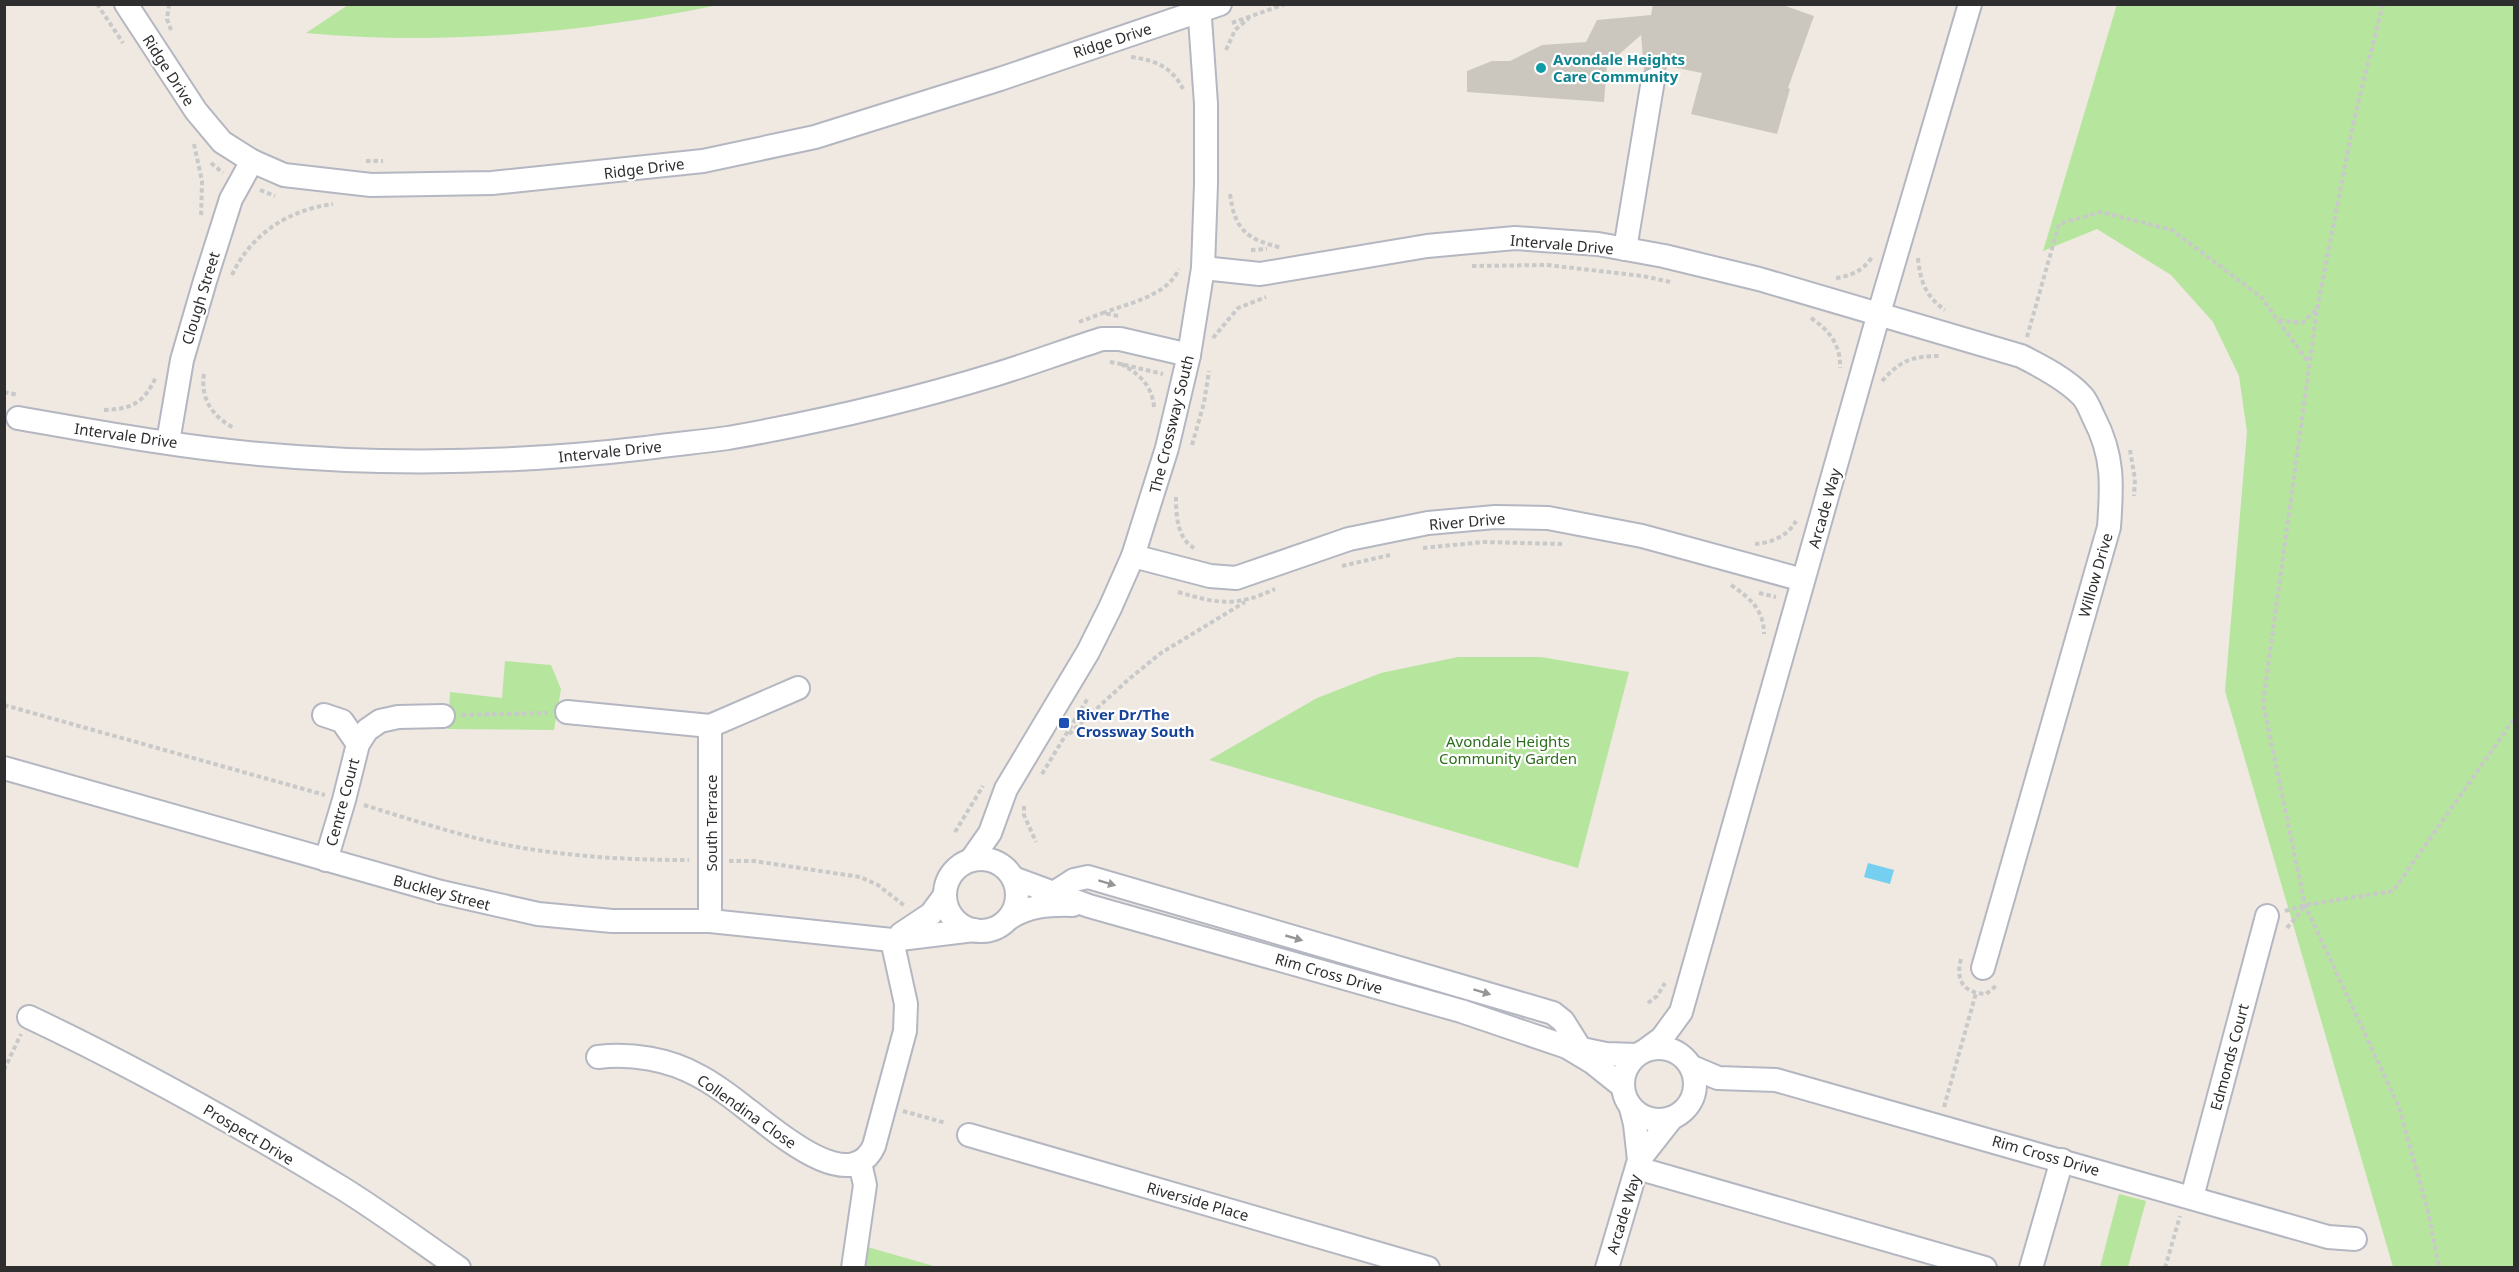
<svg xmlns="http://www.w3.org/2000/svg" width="2519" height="1272" viewBox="0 0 2519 1272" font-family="'Noto Sans',sans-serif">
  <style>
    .green { fill: #b6e59e }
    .water { fill: #75cff0 }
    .building { fill: #cbc7bf }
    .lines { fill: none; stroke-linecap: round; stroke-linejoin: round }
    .minor-casing { stroke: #b4b7c1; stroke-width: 26 }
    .path { stroke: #c9c9c9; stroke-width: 4; stroke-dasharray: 4.5 3; stroke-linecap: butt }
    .minor { stroke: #fff; stroke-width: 22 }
    .oneway { fill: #969696 }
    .culture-dot { fill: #0f9aa8; stroke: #fff; stroke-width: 2 }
    .transit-dot { fill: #1a4fb4; stroke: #fff; stroke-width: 2 }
    .labels { text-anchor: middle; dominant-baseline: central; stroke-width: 4.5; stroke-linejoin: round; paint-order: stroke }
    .street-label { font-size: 15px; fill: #2e2e2e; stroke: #fff }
    .culture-label { font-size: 15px; font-weight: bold; fill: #0d838f; stroke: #fff; text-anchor: start }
    .transit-label { font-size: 15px; font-weight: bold; fill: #164399; stroke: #fff; text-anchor: start }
    .park-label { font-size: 15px; fill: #2c6e1b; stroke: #fff }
  </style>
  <rect width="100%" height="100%" fill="#efe9e1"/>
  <!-- green -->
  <g class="green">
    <path d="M2117 4 2514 5V1267H2393L2225 691 2247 432 2239 376 2213 322 2171 275 2097 229 2043 251Z"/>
    <path d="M348 5V4L718 5C583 33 443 46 306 33Z"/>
    <path d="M1458 657H1541L1629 672 1578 868 1209 760 1317 698 1381 673Z"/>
    <path d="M505 661 551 665 561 689 554 730 448 729 450 692 502 698Z"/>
    <path d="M2119 1194 2146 1201 2128 1267H2100Z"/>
    <path d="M864 1246 937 1267 861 1268Z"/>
  </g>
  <!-- water -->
  <path class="water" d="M1868 863 1894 870 1890 884 1864 877Z"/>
  <!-- building -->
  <path class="building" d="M1653 4H1780L1814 16 1788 88 1790 89 1777 134 1691 114 1702 73 1667 66 1666 77 1662 70 1656 67 1644 70 1641 35 1607 65 1604 102 1467 92V71L1492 61H1510L1542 45 1586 42 1597 20 1651 15Z"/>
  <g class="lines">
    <defs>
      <g id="minor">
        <path d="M126 4 196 111 222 142 252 161 284 175 371 185 492 183 703 161 815 137 1000 79 1220 4"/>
        <path d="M1625 249 1653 80"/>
        <path d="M1203 268 1260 274 1427 246 1515 238 1598 244 1664 256 1759 279 2021 356C2041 366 2068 380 2083 397 2088 403 2091 412 2094 418 2114 456 2112 486 2109 527L1983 968"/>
        <path d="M18 418C98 432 179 447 259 454 388 466 518 463 646 448 673 444 701 442 728 438 819 422 909 401 997 374 1033 363 1067 350 1102 339H1120L1189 355"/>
        <path d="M168 442 182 360 205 281 231 199 252 161"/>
        <path d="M1133 556 1210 576 1236 578 1349 539 1428 523 1495 517 1548 518 1642 536 1803 580"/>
        <path d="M567 712 710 726 798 688"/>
        <path d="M324 715 342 721 358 744"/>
        <path d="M4 768 441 892 538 914 612 921H710L892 940 974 930"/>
        <circle cx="981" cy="895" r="36"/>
        <path d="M326 860 344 800 358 744 367 730 380 721 398 717 443 716"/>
        <path d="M971 860 990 833 1006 789 1088 652 1110 608 1133 556 1167 448 1189 355 1203 268 1206 184V104L1199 4"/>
        <path d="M1013 878 1089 906 1461 1011 1567 1047 1592 1062 1622 1086"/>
        <path d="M1054 893 1074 880 1088 877 1553 1013 1563 1021 1580 1048"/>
        <path d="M1008 919C1027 906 1049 904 1073 905"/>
        <path d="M710 921V726"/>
        <path d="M901 934 931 914 945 895"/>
        <path d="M29 1017C137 1068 240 1126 342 1188 382 1213 420 1241 459 1268"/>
        <circle cx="1659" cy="1084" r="36"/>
        <path d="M1577 1048 1606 1054 1637 1055"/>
        <path d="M1647 1049 1662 1038 1681 1012 1879 313 1970 4"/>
        <path d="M598 1057C631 1053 669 1059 699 1076 716 1085 733 1098 748 1110 774 1129 850 1198 874 1146L905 1031 906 1004 892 940"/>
        <path d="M1692 1067 1718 1078 1776 1080 2328 1237 2355 1239"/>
        <path d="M969 1135 1428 1268"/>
        <path d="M1639 1160 1672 1118"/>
        <path d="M1637 1168 1985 1268"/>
        <path d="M2192 1197 2267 916"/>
        <path d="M853 1268 865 1185 860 1163"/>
        <path d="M1607 1268 1639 1160 1635 1124 1631 1108"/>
        <path d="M2031 1268 2062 1160"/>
      </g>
    </defs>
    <!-- minor casing -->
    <use href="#minor" class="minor-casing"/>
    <!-- path -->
    <g class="path">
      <path d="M97 4 123 43"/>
      <path d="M169 4 167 19 171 30"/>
      <path d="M2383 4 2355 115 2317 309 2263 703 2305 905 2399 1107 2428 1211 2439 1268"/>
      <path d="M1232 23 1285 4"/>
      <path d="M1226 50 1235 30 1249 18"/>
      <path d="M1131 57C1155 60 1172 67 1183 89"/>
      <path d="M4 124V155"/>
      <path d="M194 144 202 181 201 218"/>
      <path d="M366 161H383"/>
      <path d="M211 163 223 173"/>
      <path d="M260 190 275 196"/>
      <path d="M1230 194C1235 232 1248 239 1282 248"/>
      <path d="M1251 250 1267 249"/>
      <path d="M1918 258C1920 281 1926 297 1945 310"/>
      <path d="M1472 266 1547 265 1643 276 1670 282"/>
      <path d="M232 275C251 234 288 210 333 204"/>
      <path d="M1836 278C1851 276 1864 270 1872 257"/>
      <path d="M1118 316 1103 313C1129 303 1167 296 1179 269"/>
      <path d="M1811 318C1829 330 1841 345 1840 368"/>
      <path d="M2279 320 2302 323 2317 309"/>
      <path d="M1079 322 1103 313"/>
      <path d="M2027 337 2059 224 2101 212 2172 230 2261 297 2309 363"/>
      <path d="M1213 338 1238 308 1266 297"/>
      <path d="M1110 362 1121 364"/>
      <path d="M204 374C200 399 213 417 234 428"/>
      <path d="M1882 381C1901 360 1912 356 1941 356"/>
      <path d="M4 392 18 395"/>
      <path d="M1154 407C1152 386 1140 374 1121 364L1163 374"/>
      <path d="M104 410C132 409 144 403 156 377"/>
      <path d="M1192 445 1204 403 1209 371"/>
      <path d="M2130 450 2135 479 2134 496"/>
      <path d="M1176 497C1176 515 1177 538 1194 548"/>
      <path d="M1755 544C1771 543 1788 536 1796 521"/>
      <path d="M1423 548 1484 542 1563 544"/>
      <path d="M1342 566 1390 555"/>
      <path d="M1731 585C1750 598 1764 610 1764 634"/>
      <path d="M1178 592C1218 604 1236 607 1275 589"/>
      <path d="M1759 593 1776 597"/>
      <path d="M4 705 325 795"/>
      <path d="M462 715 548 713"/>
      <path d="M1069 734 1129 679 1161 653 1245 602"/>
      <path d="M1042 774 1088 698"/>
      <path d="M364 805C406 818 449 832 492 842 557 856 622 860 689 860"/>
      <path d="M1024 806V815L1036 842"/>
      <path d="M955 832 983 786"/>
      <path d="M729 861H754L860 877 878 885 906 907"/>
      <path d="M2285 911 2305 905 2393 891 2514 719"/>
      <path d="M2287 928 2305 906"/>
      <path d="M1961 959C1955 981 1964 993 1986 994L1997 985"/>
      <path d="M1648 1003 1657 996 1665 983"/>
      <path d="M4 1070 21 1034"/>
      <path d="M1944 1107 1976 993"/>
      <path d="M903 1111 946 1123"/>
      <path d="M2165 1268 2180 1216"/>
    </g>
    <!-- minor -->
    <use href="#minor" class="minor"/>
  </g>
  <!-- one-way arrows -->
  <defs><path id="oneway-solid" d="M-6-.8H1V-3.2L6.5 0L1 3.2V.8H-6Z" transform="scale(1.5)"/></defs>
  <g class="oneway">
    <use href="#oneway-solid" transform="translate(1107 883) rotate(17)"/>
    <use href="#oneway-solid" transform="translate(1294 938) rotate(16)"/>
    <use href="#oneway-solid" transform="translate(1482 992) rotate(17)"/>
  </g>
  <!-- markers -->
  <circle class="culture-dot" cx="1541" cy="68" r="6"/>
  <rect class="transit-dot" x="1058" y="717" width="12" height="12" rx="3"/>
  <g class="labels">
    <!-- street labels -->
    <g class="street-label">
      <text transform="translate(1112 40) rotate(-18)">Ridge Drive</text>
      <text transform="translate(169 70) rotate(57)">Ridge Drive</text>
      <text transform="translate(644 168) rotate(-7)">Ridge Drive</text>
      <text transform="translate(1562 244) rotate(5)">Intervale Drive</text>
      <text transform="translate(200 298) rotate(-73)">Clough Street</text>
      <text transform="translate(1171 424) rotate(-76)">The Crossway South</text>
      <text transform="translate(126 435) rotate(8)">Intervale Drive</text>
      <text transform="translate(610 451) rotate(-6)">Intervale Drive</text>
      <text transform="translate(1824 508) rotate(-74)">Arcade Way</text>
      <text transform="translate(1467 521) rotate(-5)">River Drive</text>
      <text transform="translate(2095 575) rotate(-74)">Willow Drive</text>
      <text transform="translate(342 802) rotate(-75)">Centre Court</text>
      <text transform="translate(711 823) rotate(-90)">South Terrace</text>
      <text transform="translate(442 892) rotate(15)">Buckley Street</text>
      <text transform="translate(1329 973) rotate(16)">Rim Cross Drive</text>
      <text transform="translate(2229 1057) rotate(-75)">Edmonds Court</text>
      <text transform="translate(747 1111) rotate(35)">Collendina Close</text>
      <text transform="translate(249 1134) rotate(31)">Prospect Drive</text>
      <text transform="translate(2046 1155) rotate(16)">Rim Cross Drive</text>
      <text transform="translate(1198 1201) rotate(16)">Riverside Place</text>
      <text transform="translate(1623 1214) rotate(-73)">Arcade Way</text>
    </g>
    <!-- culture labels -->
    <g class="culture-label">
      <text x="1553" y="59">Avondale Heights<tspan x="1553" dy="17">Care Community</tspan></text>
    </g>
    <!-- transit labels -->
    <g class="transit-label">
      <text x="1076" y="714">River Dr/The<tspan x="1076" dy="17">Crossway South</tspan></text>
    </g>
    <!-- park labels -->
    <g class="park-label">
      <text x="1508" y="741">Avondale Heights<tspan x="1508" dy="17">Community Garden</tspan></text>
    </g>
  </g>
  <!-- border -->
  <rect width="2519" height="1272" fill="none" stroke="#2e2e2e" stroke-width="12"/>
</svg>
